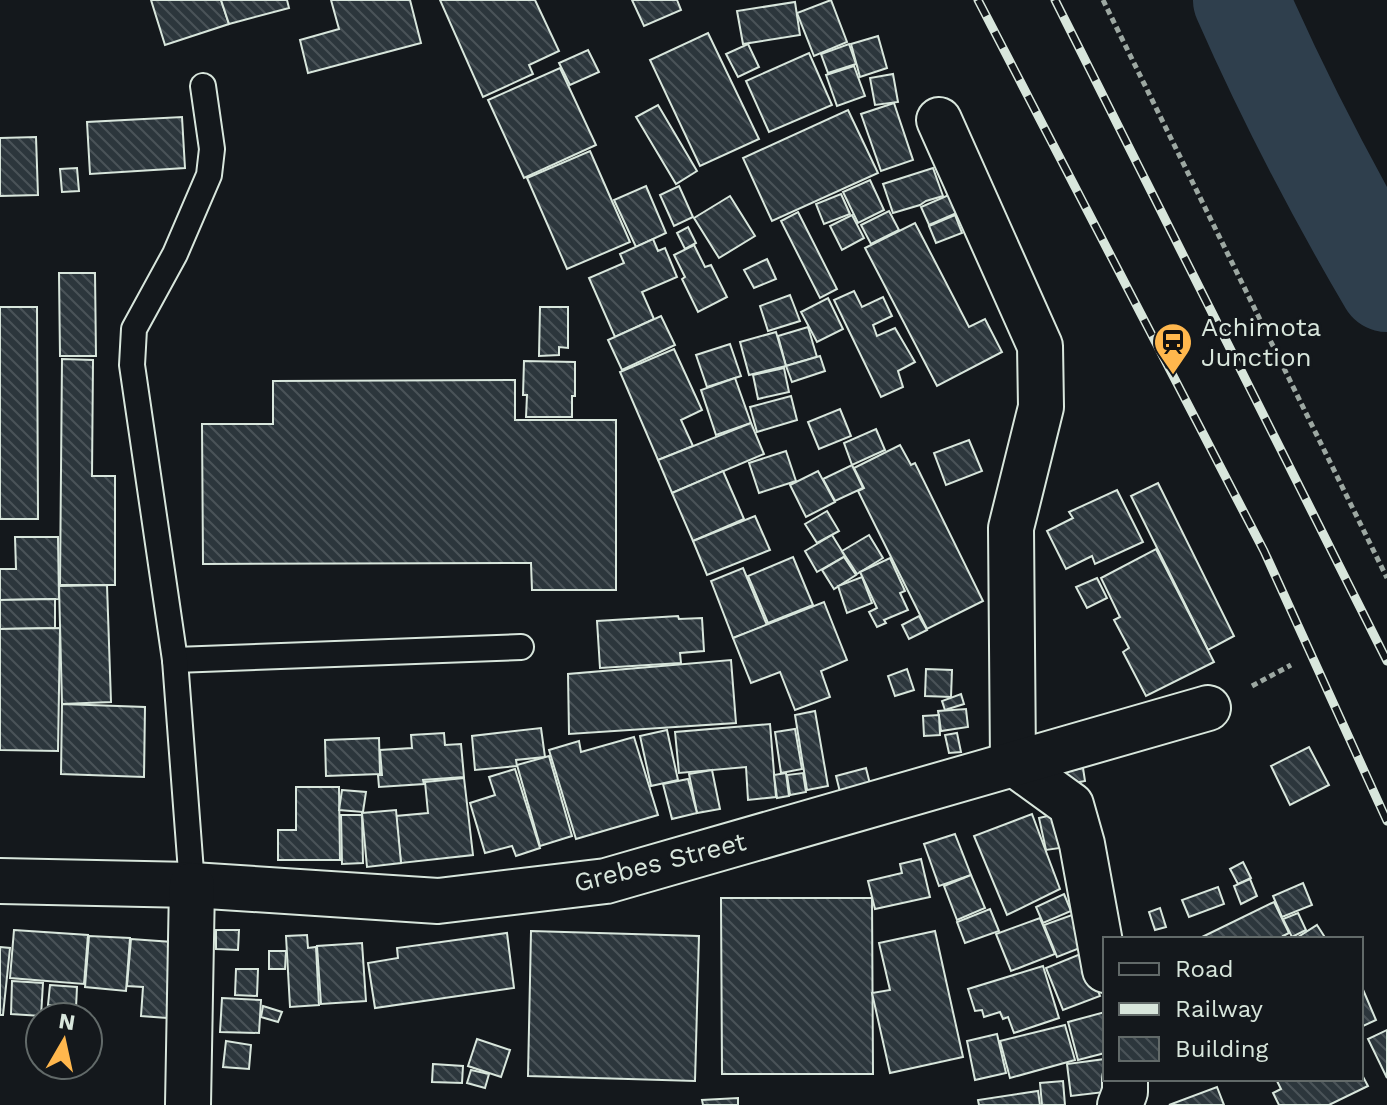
<svg xmlns="http://www.w3.org/2000/svg" width="1387" height="1105" viewBox="0 0 1387 1105" font-family="'Work Sans',sans-serif">
  <style>
    .lines { fill: none; stroke-linecap: round; stroke-linejoin: round }
    .river { stroke: #2f3f4d; stroke-width: 96 }
    .building { fill: url(#building-back-hatch); stroke: #d8e6dc; stroke-width: 2 }
    .service-casing { stroke: #d8e6dc; stroke-width: 28 }
    .minor-casing { stroke: #d8e6dc; stroke-width: 48 }
    .path { stroke: #9da8a2; stroke-width: 5; stroke-dasharray: 6 4; stroke-linecap: butt }
    .service { stroke: #14181c; stroke-width: 24 }
    .minor { stroke: #14181c; stroke-width: 44 }
    .rail-casing { stroke: #d8e6dc; stroke-width: 9 }
    .rail { stroke: #14181c; stroke-width: 6; stroke-dasharray: 18; stroke-linecap: butt }
    .labels { text-anchor: middle; dominant-baseline: central; stroke-width: 6; stroke-linejoin: round; paint-order: stroke }
    .poi-label { font-size: 26px; fill: #d8e6dc; stroke: #14181c; text-anchor: start }
    .street-label { font-size: 26px; fill: #d8e6dc; stroke: #14181c }
  </style>
  <defs>
    <pattern id="building-back-hatch" width="6" height="6" patternUnits="userSpaceOnUse" patternTransform="scale(2)"><rect width="6" height="6" fill="#2c363c"/><path d="M-1 5l2 2M0 0l6 6M5-1l2 2" fill="none" stroke="#4a5358"/></pattern>
  </defs>
  <rect width="100%" height="100%" fill="#14181c"/>
  <g class="lines">
    <!-- river -->
    <path class="river" d="M1241 0C1284 98 1333 192 1387 284"/>
  </g>
  <!-- building -->
  <g class="building">
    <path d="M151 0H221L229 24 165 45Z"/>
    <path d="M221 0H287L289 8 229 24Z"/>
    <path d="M331 0H410L421 43 308 73 300 40 339 29Z"/>
    <path d="M440 0H535L559 51 529 65 533 74 483 97Z"/>
    <path d="M632 0H677L681 10 644 26Z"/>
    <path d="M831 0 847 42 814 56 797 13Z"/>
    <path d="M795 2 800 35 743 44 737 11Z"/>
    <path d="M708 33 759 139 700 166 650 60Z"/>
    <path d="M878 36 887 68 860 77 851 44Z"/>
    <path d="M748 44 759 67 738 77 726 54Z"/>
    <path d="M849 44 856 64 828 73 821 54Z"/>
    <path d="M588 50 599 72 570 85 559 63Z"/>
    <path d="M809 53 832 105 769 132 746 81Z"/>
    <path d="M854 66 865 96 837 106 826 75Z"/>
    <path d="M560 68 596 145 524 178 488 100Z"/>
    <path d="M893 74 898 102 875 105 870 78Z"/>
    <path d="M894 103 913 160 881 171 861 114Z"/>
    <path d="M658 105 697 171 676 184 636 117Z"/>
    <path d="M848 110 878 173 772 221 743 158Z"/>
    <path d="M182 117 185 168 90 174 87 122Z"/>
    <path d="M36 137 38 195 0 196V138Z"/>
    <path d="M590 151 630 242 567 269 527 178Z"/>
    <path d="M77 168 79 191 62 192 60 169Z"/>
    <path d="M933 168 943 196 926 201 920 205 893 213 883 184Z"/>
    <path d="M870 180 884 210 858 223 843 192Z"/>
    <path d="M646 186 666 233 636 247 614 200Z"/>
    <path d="M679 186 693 217 674 226 660 195Z"/>
    <path d="M841 194 850 214 824 224 816 204Z"/>
    <path d="M951 194 959 212 929 225 921 207Z"/>
    <path d="M730 196 755 236 719 258 694 218Z"/>
    <path d="M889 211 899 230 871 244 861 225Z"/>
    <path d="M798 212 837 289 820 298 781 221Z"/>
    <path d="M852 215 864 238 842 250 830 226Z"/>
    <path d="M955 215 962 233 936 243 929 226Z"/>
    <path d="M915 223 969 327 985 319 1002 352 937 386 865 248Z"/>
    <path d="M688 227 696 243 685 249 677 233Z"/>
    <path d="M653 239 658 251 665 248 677 277 642 292 654 319 615 337 589 278 624 263 620 254Z"/>
    <path d="M694 245 705 267 711 265 727 297 698 312 682 279 685 277 674 255Z"/>
    <path d="M767 259 776 279 754 288 744 270Z"/>
    <path d="M59 273H95L96 356H60Z"/>
    <path d="M854 291 862 307 883 297 892 316 873 325 877 336 895 328 915 362 898 371 903 387 881 397 834 300Z"/>
    <path d="M790 295 800 321 768 331 760 306Z"/>
    <path d="M828 298 843 329 817 342 801 312Z"/>
    <path d="M0 307H37L38 519H0Z"/>
    <path d="M540 307H568V348L559 347V355L539 356Z"/>
    <path d="M661 316 675 345 622 370 608 340Z"/>
    <path d="M808 327 817 357 786 366 778 336Z"/>
    <path d="M776 332 786 366 749 375 740 342Z"/>
    <path d="M730 344 741 376 707 387 696 355Z"/>
    <path d="M674 349 702 410 681 420 693 446 658 460 620 372Z"/>
    <path d="M820 356 825 371 792 382 786 366Z"/>
    <path d="M62 359 93 360 92 476H115V585H60Z"/>
    <path d="M524 361 575 362V396H572V417H526L527 395H523Z"/>
    <path d="M784 368 789 392 758 399 753 375Z"/>
    <path d="M735 378 751 423 716 435 701 390Z"/>
    <path d="M515 380V420H616V590H532L531 563 203 564 202 424H273V381Z"/>
    <path d="M791 396 797 420 757 432 750 407Z"/>
    <path d="M840 409 851 436 819 449 808 422Z"/>
    <path d="M751 423 764 454 672 493 658 460Z"/>
    <path d="M876 429 885 450 852 465 844 443Z"/>
    <path d="M969 440 982 471 946 485 934 453Z"/>
    <path d="M900 445 911 465 915 463 983 601 927 629 858 491 864 488 854 468Z"/>
    <path d="M786 451 796 481 759 493 749 463Z"/>
    <path d="M852 465 863 488 835 501 823 479Z"/>
    <path d="M723 471 744 519 693 541 672 493Z"/>
    <path d="M818 471 835 502 806 517 790 485Z"/>
    <path d="M1158 483 1234 636 1208 650 1131 496Z"/>
    <path d="M1117 490 1143 542 1095 564 1092 556 1066 569 1047 531 1073 518 1069 512Z"/>
    <path d="M827 511 839 531 817 543 805 524Z"/>
    <path d="M755 516 770 550 707 575 693 541Z"/>
    <path d="M832 535 845 556 817 572 805 551Z"/>
    <path d="M869 535 883 558 857 574 842 551Z"/>
    <path d="M15 537H58L59 599 0 600V569H16Z"/>
    <path d="M1156 549 1214 662 1146 696 1123 652 1129 648 1114 620 1120 617 1101 578Z"/>
    <path d="M793 557 813 605 768 623 748 576Z"/>
    <path d="M844 557 856 575 834 589 822 570Z"/>
    <path d="M890 558 905 591 900 593 908 610 884 620 886 623 877 627 869 612 877 608 860 572Z"/>
    <path d="M743 568 767 625 733 638 711 581Z"/>
    <path d="M862 577 872 603 847 613 838 586Z"/>
    <path d="M1097 578 1107 598 1087 608 1076 587Z"/>
    <path d="M107 585 111 702 62 704 59 586Z"/>
    <path d="M55 599V628L0 629V600Z"/>
    <path d="M824 602 847 660 821 671 830 697 795 710 780 672 751 683 733 638Z"/>
    <path d="M678 616 679 619 702 618 704 651 680 653 681 663 600 668 597 621Z"/>
    <path d="M919 616 927 630 909 639 902 625Z"/>
    <path d="M60 628 58 751 0 750V629Z"/>
    <path d="M731 660 736 723 569 734 568 674Z"/>
    <path d="M907 669 914 690 895 696 888 676Z"/>
    <path d="M926 669 952 670 951 697 925 696Z"/>
    <path d="M961 694 964 704 945 710 942 701Z"/>
    <path d="M62 704 145 707 144 777 61 774Z"/>
    <path d="M966 709 968 727 941 731 938 711Z"/>
    <path d="M815 711 828 786 807 790 795 715Z"/>
    <path d="M939 715 940 735 924 736 923 716Z"/>
    <path d="M770 724 776 797 748 800 746 767 679 773 675 732Z"/>
    <path d="M541 728 545 757 516 760 517 766 475 770 472 736Z"/>
    <path d="M795 729 802 769 781 773 775 732Z"/>
    <path d="M667 730 678 780 651 786 640 736Z"/>
    <path d="M444 733 445 745 461 744 464 777 423 780 424 784 379 787 378 775H382L380 750 412 748 411 735Z"/>
    <path d="M957 733 961 752 949 753 945 735Z"/>
    <path d="M634 737 658 815 576 839 549 750 579 741 581 752Z"/>
    <path d="M379 738 380 774 326 776 325 740Z"/>
    <path d="M1309 747 1329 785 1290 805 1271 766Z"/>
    <path d="M549 756 572 836 540 846 517 765Z"/>
    <path d="M866 768 872 792 842 800 836 776Z"/>
    <path d="M1083 768 1085 781 1065 785 1063 772Z"/>
    <path d="M515 769 540 848 516 856 512 846 485 853 470 803 495 795 489 777Z"/>
    <path d="M712 770 720 809 697 813 689 774Z"/>
    <path d="M786 773 789 796 777 798 774 775Z"/>
    <path d="M803 773 806 792 790 795 787 775Z"/>
    <path d="M464 778 473 855 401 863 396 816 428 813 425 782Z"/>
    <path d="M688 779 697 813 672 819 663 784Z"/>
    <path d="M296 787H339L340 860H278V830H296Z"/>
    <path d="M342 790 366 792 363 812 339 810Z"/>
    <path d="M396 810 401 863 367 867 362 813Z"/>
    <path d="M1060 813 1067 847 1046 850 1039 818Z"/>
    <path d="M1032 814 1060 889 1007 915 974 836Z"/>
    <path d="M341 815H362L363 863 342 864Z"/>
    <path d="M955 834 971 875 939 886 924 844Z"/>
    <path d="M921 859 930 897 875 909 868 881 902 873 900 864Z"/>
    <path d="M1243 862 1251 878 1238 884 1230 869Z"/>
    <path d="M971 875 985 908 957 920 944 886Z"/>
    <path d="M1250 879 1257 896 1241 904 1234 886Z"/>
    <path d="M1303 883 1312 905 1282 917 1273 896Z"/>
    <path d="M1218 887 1224 904 1189 917 1182 900Z"/>
    <path d="M1064 894 1071 911 1043 923 1036 907Z"/>
    <path d="M721 898H872L873 1074H722Z"/>
    <path d="M1274 902 1289 933 1283 936 1285 939H1198Z"/>
    <path d="M1160 908 1166 927 1155 930 1149 912Z"/>
    <path d="M990 909 999 931 965 943 957 922Z"/>
    <path d="M1298 913 1306 930 1292 937 1283 919Z"/>
    <path d="M1072 915 1085 946 1057 957 1044 925Z"/>
    <path d="M1040 918 1055 954 1011 971 996 934Z"/>
    <path d="M1317 925 1326 939H1295Z"/>
    <path d="M14 930 88 935 84 984 10 978Z"/>
    <path d="M216 930H239L238 950 216 949Z"/>
    <path d="M531 931 699 936 695 1081 528 1076Z"/>
    <path d="M935 931 963 1057 890 1073 872 993 890 990 879 943Z"/>
    <path d="M507 933 514 988 375 1008 368 963 398 958 397 948Z"/>
    <path d="M307 935 308 948 316 947 319 1005 290 1007 286 936Z"/>
    <path d="M89 936 130 938 126 991 85 987Z"/>
    <path d="M131 939 186 943 180 1019 141 1016 143 987 127 986Z"/>
    <path d="M362 943 366 1001 321 1004 317 946Z"/>
    <path d="M0 947 10 948 3 1015H0Z"/>
    <path d="M269 951H286L285 969H269Z"/>
    <path d="M1083 953 1100 996 1063 1010 1046 968Z"/>
    <path d="M1043 966 1059 1018 1014 1033 1008 1017 1003 1019 1000 1012 984 1017 982 1010 975 1011 968 989Z"/>
    <path d="M236 969H258L257 996 235 995Z"/>
    <path d="M12 981 43 983 41 1016 11 1014Z"/>
    <path d="M50 985 77 987 76 1008 48 1005Z"/>
    <path d="M1361 985 1376 1020 1361 1027Z"/>
    <path d="M222 998 261 1000 259 1033 220 1032Z"/>
    <path d="M263 1006 282 1012 278 1022 261 1017Z"/>
    <path d="M49 1007 74 1009V1017H48Z"/>
    <path d="M1105 1012V1053L1078 1060 1068 1022Z"/>
    <path d="M1065 1025 1075 1060 1010 1078 1000 1041Z"/>
    <path d="M1387 1030V1078L1368 1039Z"/>
    <path d="M997 1034 1006 1073 975 1080 967 1041Z"/>
    <path d="M477 1039 510 1050 501 1077 468 1066Z"/>
    <path d="M226 1041 251 1045 249 1069 223 1067Z"/>
    <path d="M1105 1059V1079L1113 1091 1071 1096 1067 1064Z"/>
    <path d="M433 1064 463 1066 462 1083 432 1082Z"/>
    <path d="M471 1070 489 1074 485 1088 467 1083Z"/>
    <path d="M1361 1073 1368 1086 1329 1105H1279L1273 1093 1281 1089 1276 1079H1361Z"/>
    <path d="M1063 1081 1065 1105H1042L1040 1083Z"/>
    <path d="M1217 1087 1224 1105H1169Z"/>
    <path d="M1038 1091 1040 1105H979L978 1100Z"/>
    <path d="M738 1098V1105H703L702 1100Z"/>
  </g>
  <g class="lines">
    <defs>
      <g id="service">
        <path d="M175 660 521 647"/>
        <path d="M192 885 175 660 132 365 134 329 175 254 209 175 212 149 203 86"/>
      </g>
      <g id="minor">
        <path d="M939 120 1040 346 1041 407 1011 528 1013 763 1071 805 1082 844 1105 970"/>
        <path d="M0 881 192 885 438 901 606 881 1208 708"/>
        <path d="M188 1105 192 885"/>
        <path d="M1120 1105 1125 1092V1079"/>
      </g>
    </defs>
    <!-- service casing -->
    <use href="#service" class="service-casing"/>
    <!-- minor casing -->
    <use href="#minor" class="minor-casing"/>
    <!-- path -->
    <g class="path">
      <path d="M1103 0 1387 578"/>
      <path d="M1252 686 1291 665"/>
    </g>
    <!-- service -->
    <use href="#service" class="service"/>
    <!-- minor -->
    <use href="#minor" class="minor"/>
    <defs>
      <g id="rail">
        <path d="M978 0 1264 551 1387 821"/>
        <path d="M1055 0 1387 661"/>
      </g>
    </defs>
    <!-- rail casing -->
    <use href="#rail" class="rail-casing"/>
    <!-- rail -->
    <use href="#rail" class="rail"/>
  </g>
  <!-- icons -->
  <defs>
    <symbol id="station-pin" viewBox="-11 -11 22 30"><path d="M0 17L-7.5 6A9.5 9.5 0 1 1 7.5 6Z" fill="#ffb74d" stroke="#14181c"/><path d="M-3-6H3Q5-6 5-4V2Q5 4 3 4L4.5 6H3L1.5 4h-3L-3 6H-4.5L-3 4Q-5 4-5 2V-4Q-5-6-3-6ZM-3.5-4v3h7v-3ZM-3.5 1v1.5H-2V1ZM2 1v1.5H3.5V1Z" fill="#111"/></symbol>
  </defs>
  <g fill-rule="evenodd">
    <use href="#station-pin" x="1151" y="320" width="44" height="60"/>
  </g>
  <g class="labels">
    <!-- poi labels -->
    <g class="poi-label">
      <text x="1201" y="327">Achimota<tspan x="1201" dy="30">Junction</tspan></text>
    </g>
    <!-- street labels -->
    <g class="street-label">
      <text transform="translate(660 862) rotate(-14)">Grebes Street</text>
    </g>
  </g>
  <!-- legend -->
  <rect x="1103" y="937" width="260" height="144" fill="#14181c" stroke="#626a69" stroke-width="2"/>
  <rect x="1119" y="963" width="40" height="12" fill="#14181c" stroke="#626a69" stroke-width="2"/>
  <text x="1175" y="977" font-size="24" fill="#d8e6dc">Road</text>
  <rect x="1119" y="1003" width="40" height="12" fill="#d8e6dc" stroke="#626a69" stroke-width="2"/>
  <text x="1175" y="1017" font-size="24" fill="#d8e6dc">Railway</text>
  <rect x="1119" y="1037" width="40" height="24" fill="url(#building-back-hatch)" stroke="#626a69" stroke-width="2"/>
  <text x="1175" y="1057" font-size="24" fill="#d8e6dc">Building</text>
  <!-- north arrow -->
  <g transform="translate(64 1041) rotate(9)"><circle r="38" fill="#14181c" stroke="#626a69" stroke-width="2"/>
  <path d="M0-6L14 30L0 20L-14 30Z" fill="#ffb74d"/>
  <text y="-12" font-size="22" font-weight="bold" text-anchor="middle" fill="#d8e6dc">N</text>
  </g>
</svg>
